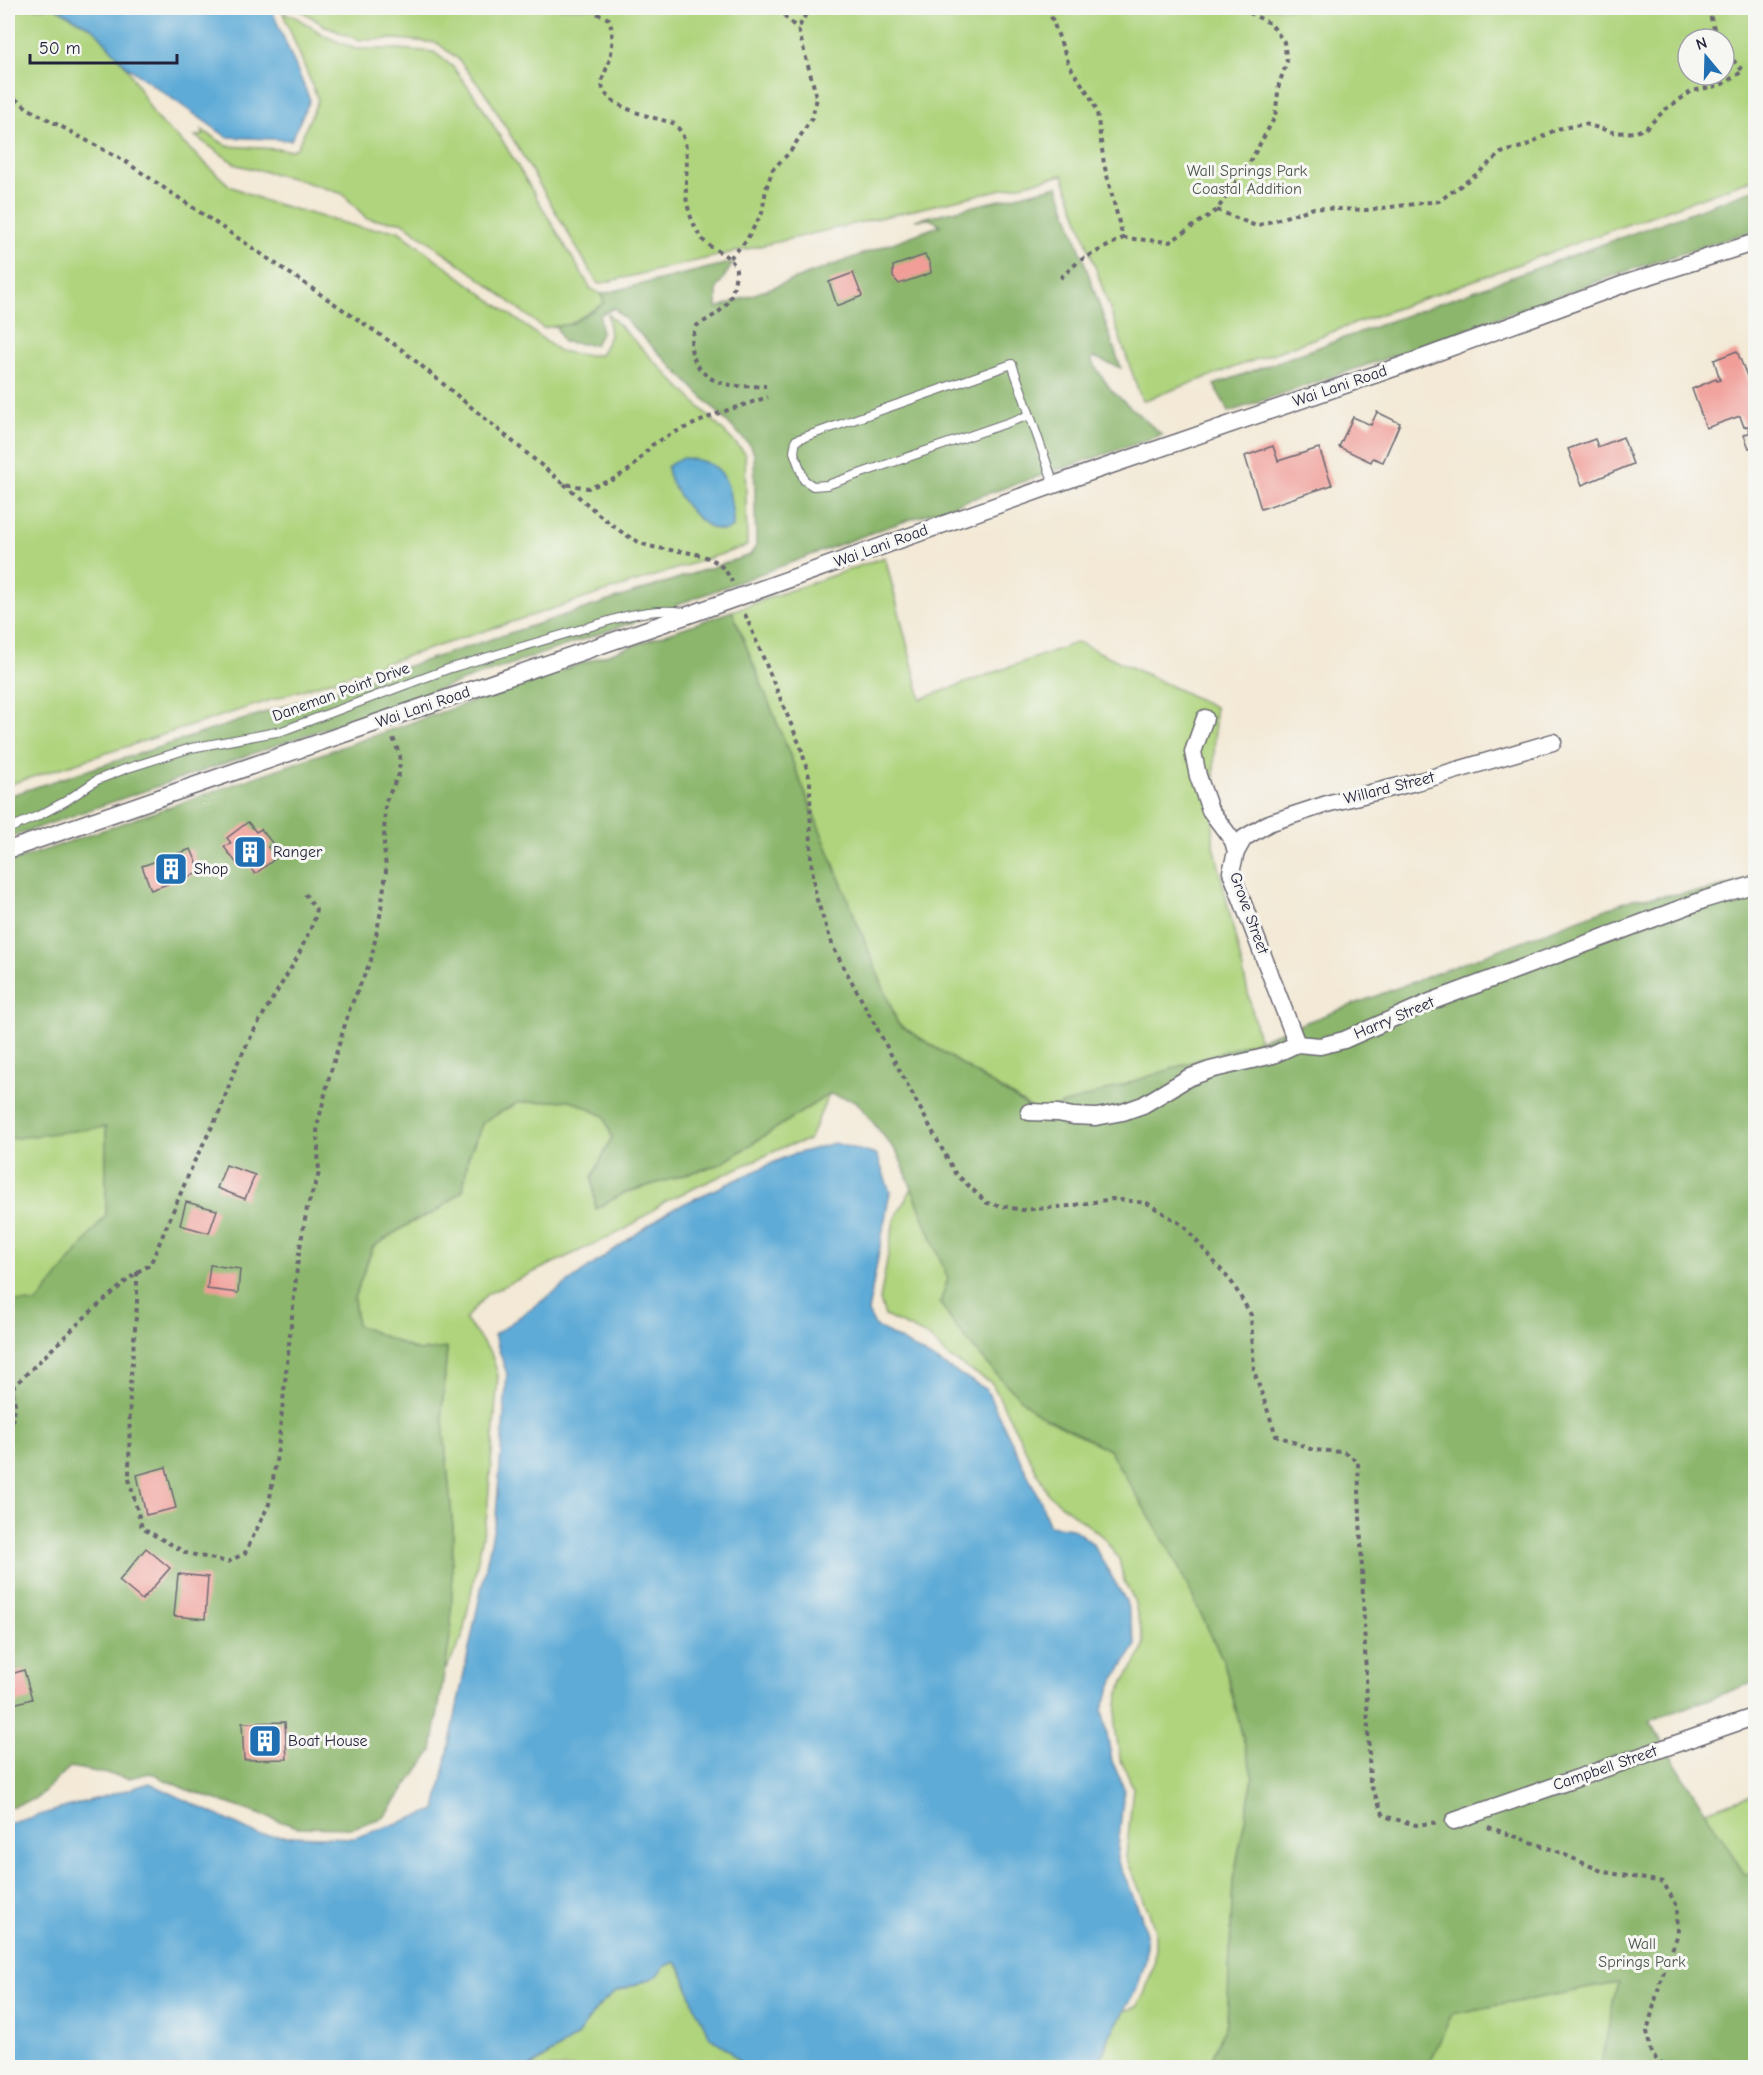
<svg xmlns="http://www.w3.org/2000/svg" width="1763" height="2075" viewBox="0 0 1763 2075" font-family="'Comic Neue',sans-serif">
  <style>
    .green { fill: #afd47d; stroke: #687b5c; stroke-width: 1.5; fill-rule: evenodd }
    .forest { fill: #8bb66c; stroke: #566c54; stroke-width: 1.5 }
    .water { fill: #5eabd7; stroke: #406689; stroke-width: 1.5 }
    .building { fill: #f19e99 }
    .lines { fill: none; stroke-linecap: round; stroke-linejoin: round }
    .lane-casing { stroke: #6b6871; stroke-width: 10 }
    .street-casing { stroke: #6b6871; stroke-width: 19 }
    .path { stroke: #6b6871; stroke-width: 4; stroke-dasharray: 4.5 4.5; stroke-linecap: butt }
    .lane { stroke: #fff; stroke-width: 8 }
    .street { stroke: #fff; stroke-width: 16 }
    .labels { text-anchor: middle; dominant-baseline: central; stroke-width: 6; stroke-linejoin: round; paint-order: stroke }
    .park-label { font-size: 16px; fill: #4c574f; stroke: #f6f6f2 }
    .street-label { font-size: 16px; fill: #22223b; stroke: #f6f6f2 }
    .poi-label { font-size: 16px; fill: #22223b; stroke: #f6f6f2; text-anchor: start }
  </style>
  <rect width="100%" height="100%" fill="#f6f6f2"/>
  <filter id="ink" filterUnits="userSpaceOnUse"><feTurbulence type="fractalNoise" baseFrequency=".0167" numOctaves="2"/><feDisplacementMap in="SourceGraphic" scale="12" xChannelSelector="R" yChannelSelector="G"/><feConvolveMatrix kernelMatrix="1 2 1 2 8 2 1 2 1" color-interpolation-filters="sRGB"/></filter>
  <filter id="wash" filterUnits="userSpaceOnUse"><feTurbulence type="fractalNoise" baseFrequency=".008" numOctaves="4" result="noise"/><feDisplacementMap in="SourceGraphic" scale="24" xChannelSelector="R" yChannelSelector="G"/><feGaussianBlur stdDeviation="1.35" result="paint"/><feColorMatrix in="noise" values="0 0 0 0 0 0 0 0 0 0 0 0 0 0 0 0 0 1.4 0 .05"/><feComposite in="paint" operator="in"/></filter>
  <g filter="url(#wash)">
    <rect width="100%" height="100%" fill="#f3e9d6"/>
    <!-- green -->
    <g class="green">
      <path d="M8 8H56L95 30 126 66 156 118 230 186 265 201 362 228 397 230 559 351 582 355H600L610 336 608 314 745 453 747 546 8 785Z"/>
      <path d="M297 8H1755V178L1142 401 1063 175 598 284 488 97 458 59 437 43 397 39 358 40 327 27ZM1688 39H1724V75H1688Z"/>
      <path d="M283 13 294 16 325 36 355 49H398L434 52 453 67 480 103 591 289 601 294 604 303 571 324 543 328 482 280 402 222 367 219 343 194 296 179 237 165 195 136 204 135 202 130 227 146 291 150 297 148 318 100Z"/>
      <path d="M885 557 921 699 1078 642 1215 707 1213 841 1259 1040 1039 1113 898 1024 732 611Z"/>
      <path d="M829 1094 809 1140 784 1147 666 1201 626 1229 487 1294 465 1319 491 1353 498 1375 487 1515 462 1638 445 1671 451 1630 453 1528 442 1411 447 1349 418 1351 357 1325 354 1298 373 1247 410 1223 439 1209 463 1191 468 1158 483 1122 517 1103 571 1100 604 1116 612 1137 592 1178 596 1209 624 1193 721 1164Z"/>
      <path d="M106 1126V1215L37 1304 8 1301V1139Z"/>
      <path d="M912 1188 948 1279 940 1303 955 1326 999 1377 1033 1411 1109 1450 1172 1554 1224 1662 1253 1778 1233 1881 1229 1975 1755 1794V2067H1089L1103 2055 1110 2035 1124 2011 1137 2007 1145 1992 1155 1960V1931L1149 1912 1126 1858 1133 1787 1120 1758 1115 1727 1118 1696 1123 1683 1143 1651 1144 1643 1134 1600 1124 1581 1119 1559 1103 1537 1048 1494 992 1383 948 1357 929 1337 885 1316 880 1300 894 1220Z"/>
      <path d="M675 1962 680 1968 710 2037 729 2050 745 2067 530 2068 576 2037 598 2007 615 1992 655 1977 664 1967Z"/>
    </g>
    <!-- forest -->
    <g class="forest">
      <path d="M1058 186 1121 368 1093 357 1092 358V362L1111 390 1162 435 879 530 676 605 677 607 8 838V796L750 555 756 546 754 454 751 446 614 308 600 315 601 333 595 345 563 342 556 326 571 324 604 303 601 294 734 262 717 288V308L941 225 930 219 915 220Z"/>
      <path d="M1755 189V230L1624 272 1399 354 1229 412 1214 385Z"/>
      <path d="M732 611 898 1024 1038 1113 1259 1040 1633 899 1707 891 1755 878V1682L1649 1721 1745 1875 1755 1872V2067H1600L1618 1983 1452 2014 1428 2067H1208L1227 2022 1233 1881 1253 1778 1224 1662 1172 1554 1109 1450 1033 1411 999 1377 955 1326 940 1303 948 1279 898 1154 856 1101 829 1094 721 1164 624 1193 596 1209 592 1178 612 1137 604 1116 571 1100 517 1103 483 1122 468 1158 463 1190 439 1210 410 1223 373 1247 354 1298 357 1325 418 1351 447 1348 442 1411 453 1528 451 1630 432 1751 384 1817 352 1828 297 1827 185 1789 150 1773 129 1778 70 1767 37 1798 8 1808V1301L37 1303 106 1215V1127L8 1139V863Z"/>
    </g>
    <!-- water -->
    <g class="water">
      <path d="M56 8H271L310 100 291 140 227 137 126 66 95 30Z"/>
      <path d="M684 458C716 461 727 471 731 502 732 511 734 518 733 527 710 545 668 489 667 467L679 459Z"/>
      <path d="M834 1143 877 1155 890 1192 868 1312 875 1326 986 1389 1041 1502 1049 1525 1072 1528 1092 1543 1126 1601 1136 1645 1115 1678 1102 1709 1112 1761 1124 1788 1117 1859 1141 1915 1146 1933V1959L1138 1986 1110 2035 1098 2063 1089 2068 745 2067 729 2050 710 2037 694 2005 681 1968 675 1962 664 1967 655 1977 615 1992 598 2007 576 2037 530 2067H8V1824L150 1783 258 1835 354 1838 436 1810 496 1517 507 1374 494 1335 670 1210 788 1156Z"/>
    </g>
    <g id="blocks">
      <!-- building -->
      <g class="building">
        <path d="M925 255 930 263 931 273 899 284 893 277V266Z"/>
        <path d="M853 273 862 296 837 306 829 282Z"/>
        <path d="M1737 351 1756 399V446L1749 448 1744 435 1750 432 1748 426 1744 427 1740 416 1706 428 1692 389 1716 379 1717 381 1720 380 1714 360Z"/>
        <path d="M1377 412 1400 423 1383 462 1373 458 1371 462 1339 447 1353 417 1371 425Z"/>
        <path d="M1623 437 1633 464 1582 485 1568 449 1595 439 1598 447Z"/>
        <path d="M1273 446 1278 461 1319 448 1332 485 1261 509 1245 456Z"/>
        <path d="M248 822 256 832 261 829 273 844 268 847 276 858 255 874 244 860 238 865 224 847 231 843 227 838Z"/>
        <path d="M191 849 201 872 151 890 142 866Z"/>
        <path d="M226 1165 255 1175 245 1199 217 1188Z"/>
        <path d="M186 1202 217 1210 209 1233 180 1225Z"/>
        <path d="M210 1265 240 1269 238 1293 207 1289Z"/>
        <path d="M166 1467 176 1508 146 1515 137 1475Z"/>
        <path d="M146 1548 170 1568 142 1600 119 1581Z"/>
        <path d="M178 1574 208 1577 205 1619 174 1616Z"/>
        <path d="M24 1670 32 1699 10 1705 8 1695V1675Z"/>
        <path d="M285 1722 287 1759 244 1760 242 1723Z"/>
      </g>
    </g>
  </g>
  <g filter="url(#ink)">
    <use href="#blocks" fill-opacity="0" stroke="#6b6871" stroke-width="1.5"/>
    <g class="lines">
      <defs>
        <g id="lane">
          <path d="M1030 415 827 485 813 486 804 480 794 452 796 440 1012 364 1054 484"/>
          <path d="M8 829 38 816 66 801 97 780 125 769 191 748 282 731 448 669 622 617C644 612 662 609 684 612"/>
        </g>
        <g id="street">
          <path d="M1205 718 1193 752 1198 776 1210 810 1233 841 1236 852 1231 872 1297 1044"/>
          <path d="M8 850 694 613 1079 476 1403 365 1627 283 1756 242"/>
          <path d="M1236 852 1244 838 1269 823 1330 803 1420 781 1553 742"/>
          <path d="M1029 1112 1058 1113 1073 1116 1096 1117 1123 1112 1143 1105 1188 1078 1210 1070 1273 1055 1297 1044 1320 1046 1344 1040 1430 1002 1706 899 1756 884"/>
          <path d="M1454 1821 1756 1716"/>
        </g>
      </defs>
      <!-- lane casing -->
      <use href="#lane" class="lane-casing"/>
      <!-- street casing -->
      <use href="#street" class="street-casing"/>
      <!-- path -->
      <g class="path">
        <path d="M377 8C388 15 397 12 409 8"/>
        <path d="M590 8 598 14 609 19C614 34 613 50 608 65 606 70 602 78 602 83 602 107 655 118 673 123 696 141 682 179 687 202 689 214 695 230 703 240 712 251 733 254 736 270 736 274 735 280 734 284 731 308 715 315 696 326 694 333 690 343 691 349 700 388 735 387 766 386"/>
        <path d="M780 8 786 18 798 29"/>
        <path d="M1048 8 1070 67 1090 96 1097 112 1104 164 1123 238 1079 261 1057 281"/>
        <path d="M1708 8 1717 39"/>
        <path d="M8 94 29 109 126 162 401 349 564 484 588 488 612 480 632 468 652 445 671 434 719 413 768 397"/>
        <path d="M1217 210 1256 226 1314 208 1366 210 1439 201 1477 174 1501 153 1525 146 1557 129 1585 124 1616 133 1636 132 1646 128 1666 109 1692 91 1721 85 1743 71 1724 50"/>
        <path d="M1123 238 1170 242 1217 210 1251 160 1275 117 1279 84 1287 62 1284 42 1271 24 1248 12V8"/>
        <path d="M730 258 746 241 762 213 766 189 773 169 790 152 812 118 817 98 798 29 809 8"/>
        <path d="M564 484C587 503 618 535 646 545 676 555 717 546 732 582"/>
        <path d="M745 614 801 748 810 780 811 860 816 897 833 947 955 1173 987 1203 1022 1210 1069 1206 1112 1199 1147 1203 1184 1226 1233 1284 1251 1315 1254 1371 1276 1435 1313 1450 1344 1452 1358 1462 1370 1783 1384 1816 1416 1825 1439 1822"/>
        <path d="M137 1272V1305L130 1386 129 1479 142 1528 186 1553 228 1562 245 1553 269 1504 278 1449 298 1259 307 1208 319 1173 317 1127 330 1074 350 1008 371 960 380 916 386 872 384 843 385 803 399 774 400 756 392 735"/>
        <path d="M8 1384 12 1388 15 1404 8 1447"/>
        <path d="M12 1388 87 1315 137 1272 150 1265 194 1162 220 1111 236 1066 257 1025 297 958 314 921 316 910 305 894"/>
        <path d="M1488 1827 1556 1851 1604 1872 1663 1882 1677 1906 1678 1934 1661 1979 1647 2031 1651 2054 1666 2068"/>
      </g>
      <!-- lane -->
      <use href="#lane" class="lane"/>
      <!-- street -->
      <use href="#street" class="street"/>
    </g>
  </g>
  <!-- icons -->
  <defs>
    <symbol id="building-square" viewBox="-11 -11 22 22"><rect x="-9" y="-9" width="18" height="18" rx="4" fill="#1f6fb2" stroke="#f6f6f2"/><path d="M-4-6H4V6H1V3H-1V6H-4ZM-2.5-4.3h1.7v1.8h-1.7ZM.8-4.3h1.7v1.8H.8ZM-2.5-1h1.7V.8h-1.7ZM.8-1h1.7V.8H.8Z" fill="#fff"/></symbol>
  </defs>
  <g fill-rule="evenodd">
    <use href="#building-square" x="231" y="833" width="38" height="38"/>
    <use href="#building-square" x="152" y="850" width="38" height="38"/>
    <use href="#building-square" x="246" y="1722" width="38" height="38"/>
  </g>
  <g class="labels">
    <!-- park labels -->
    <g class="park-label">
      <text x="1247" y="171">Wall Springs Park<tspan x="1247" dy="18">Coastal Addition</tspan></text>
      <text x="1642" y="1944">Wall<tspan x="1642" dy="18">Springs Park</tspan></text>
    </g>
    <!-- street labels -->
    <g class="street-label">
      <text transform="translate(1340 386) rotate(-19)">Wai Lani Road</text>
      <text transform="translate(881 546) rotate(-20)">Wai Lani Road</text>
      <text transform="translate(341 692) rotate(-20)">Daneman Point Drive</text>
      <text transform="translate(423 707) rotate(-19)">Wai Lani Road</text>
      <text transform="translate(1389 788) rotate(-14)">Willard Street</text>
      <text transform="translate(1249 913) rotate(70)">Grove Street</text>
      <text transform="translate(1394 1018) rotate(-23)">Harry Street</text>
      <text transform="translate(1605 1768) rotate(-19)">Campbell Street</text>
    </g>
    <!-- poi labels -->
    <g class="poi-label">
      <text x="273" y="852">Ranger</text>
      <text x="194" y="869">Shop</text>
      <text x="288" y="1741">Boat House</text>
    </g>
  </g>
  <!-- margin -->
  <rect width="1763" height="2075" fill="none" stroke="#f6f6f2" stroke-width="30"/>
  <!-- north arrow -->
  <g transform="translate(1706 57) rotate(341)"><circle r="28" fill="#f6f6f2" stroke="#a1a1a9" stroke-width="1.5"/>
  <path d="M0-4.5L10 22L0 15L-10 22Z" fill="#1f6fb2"/>
  <text y="-9" font-size="16" font-weight="bold" text-anchor="middle" fill="#22223b">N</text>
  </g>
  <!-- scale -->
  <path d="M30 54v9h147v-9" fill="none" stroke="#22223b" stroke-width="3"/>
  <text x="39" y="54" font-size="18" fill="#22223b" stroke="#f6f6f2" stroke-width="4.5" paint-order="stroke">50 m</text>
</svg>
